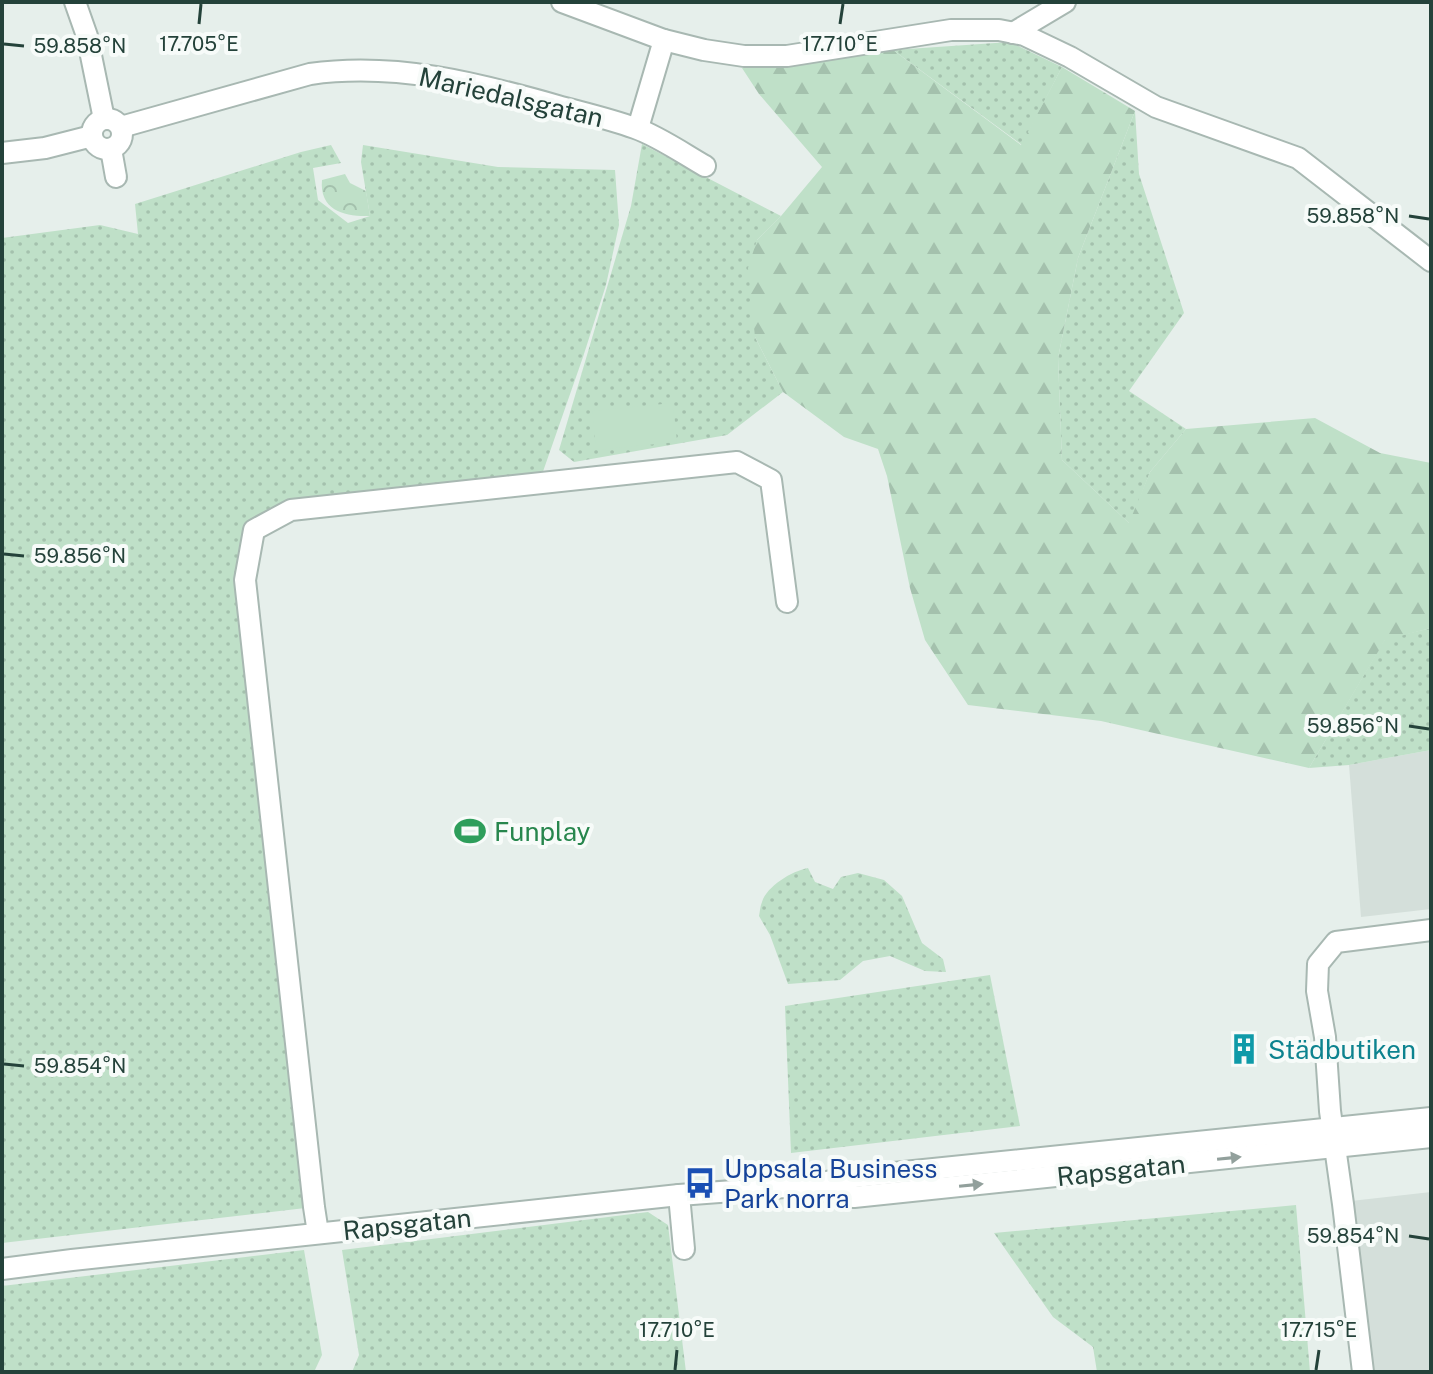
<svg xmlns="http://www.w3.org/2000/svg" width="1433" height="1374" viewBox="0 0 1433 1374" font-family="'Public Sans',sans-serif">
  <style>
    .built { fill: #d4dfda }
    .grass { fill: url(#grass-dots) }
    .forest { fill: url(#forest-firs) }
    .park { fill: url(#park-crowns) }
    .pitch { fill: #bfe0c8 }
    .lines { fill: none; stroke-linecap: round; stroke-linejoin: round }
    .minor-casing { stroke: #a8b8b2; stroke-width: 24 }
    .minor { stroke: #fff; stroke-width: 20 }
    .oneway { fill: #92a09c }
    .ticks { fill: none; stroke: #24423a; stroke-width: 3 }
    .labels { text-anchor: middle; dominant-baseline: central; stroke-width: 8; stroke-linejoin: round; paint-order: stroke }
    .street-label { font-size: 26px; fill: #24423a; stroke: #f7fbf9 }
    .leisure-label { font-size: 26px; fill: #27864d; stroke: #f7fbf9; text-anchor: start }
    .culture-label { font-size: 26px; fill: #0d838f; stroke: #f7fbf9; text-anchor: start }
    .transit-label { font-size: 26px; fill: #164399; stroke: #f7fbf9; text-anchor: start }
    .ticks-label { font-size: 20px; text-anchor: middle; fill: #24423a; stroke: #f7fbf9; stroke-width: 8; stroke-linejoin: round; paint-order: stroke }
  </style>
  <defs>
    <pattern id="grass-dots" width="8" height="8" patternUnits="userSpaceOnUse" patternTransform="scale(2)"><rect width="8" height="8" fill="#bfe0c8"/><path d="M2 2h.1M6 6h.1" fill="none" stroke="#a4c1ad" stroke-width="1.8" stroke-linecap="round"/></pattern>
    <pattern id="forest-firs" width="22" height="20" patternUnits="userSpaceOnUse" patternTransform="scale(2)"><rect width="22" height="20" fill="#bfe0c8"/><path d="M5 1l3.5 6h-7zM16 11l3.5 6h-7z" fill="#a4c1ad"/></pattern>
    <pattern id="park-crowns" width="20" height="18" patternUnits="userSpaceOnUse" patternTransform="scale(2)"><rect width="20" height="18" fill="#bfe0c8"/><path d="M2 6a3 3 0 1 1 6 0M12 15a3 3 0 1 1 6 0" fill="none" stroke="#a4c1ad"/></pattern>
  </defs>
  <rect width="100%" height="100%" fill="#e6efeb"/>
  <!-- built -->
  <g class="built">
    <path d="M1431 750V909L1361 917 1349 765Z"/>
    <path d="M1431 1192V1372H1371L1351 1201Z"/>
  </g>
  <!-- grass -->
  <g class="grass">
    <path d="M1010 42 1062 67 1022 145 893 50Z"/>
    <path d="M1135 111 1139 174 1184 313 1129 391 1186 429 1150 472 1130 524 1062 460 1058 358 1078 258Z"/>
    <path d="M642 144 781 216 757 240 755 337 783 392 727 435 574 462 559 450 631 206Z"/>
    <path d="M331 145 341 163 313 168 318 200 348 223 370 216 361 162 363 145 498 167 615 170 619 225 606 285 583 357 539 483 291 510 254 531 245 580 314 1207 2 1243V238L100 225 138 234 135 204 301 152Z"/>
    <path d="M1431 628V750L1349 765 1309 768 1385 639Z"/>
    <path d="M808 868 815 882 833 889 841 877 858 873 884 880 902 896 922 943 943 959 946 972 925 971 890 956 863 961 840 980 788 984 770 935 759 916C760 911 760 907 762 902 767 886 792 871 808 868Z"/>
    <path d="M990 975 1020 1126 791 1153 785 1006Z"/>
    <path d="M1296 1205 1310 1372H1097L1093 1347 1053 1317 994 1233Z"/>
    <path d="M648 1212 668 1225 686 1372H352L359 1355 342 1250Z"/>
    <path d="M304 1250 322 1355 314 1372H2V1286Z"/>
  </g>
  <!-- forest -->
  <path class="forest" d="M893 50 1021 145 1062 67 1135 111 1078 258 1058 358 1062 460 1129 523 1150 472 1186 429 1315 418 1380 453 1431 463V628L1385 640 1309 768 1101 721 968 705 925 640 910 588 887 476 878 449 844 437 783 392 755 337 748 268 757 240 781 216 822 167 759 94 742 68 847 57Z"/>
  <!-- park -->
  <path class="park" d="M345 174 350 183 366 191 370 216C346 217 319 211 322 180Z"/>
  <!-- pitch -->
  <path class="pitch" d="M673 403 677 442 596 450 592 411Z"/>
  <g class="lines">
    <defs>
      <g id="minor">
        <path d="M75 2 87 36 104 119"/>
        <path d="M562 2 664 40 704 50 744 56H787L951 30H999L1024 35 1070 57 1156 107 1298 158 1431 261"/>
        <path d="M1013 33 1065 2"/>
        <circle cx="107" cy="134" r="15"/>
        <path d="M121 127 310 74C395 62 477 83 558 106 584 113 610 119 635 128 658 136 684 154 705 166"/>
        <path d="M638 128 664 40"/>
        <path d="M111 149 116 177"/>
        <path d="M2 153 45 148 92 136"/>
        <path d="M813 1185 837 1196 854 1197 1431 1137"/>
        <path d="M679 1195 684 1249"/>
        <path d="M318 1233 314 1207 245 580 254 530 291 510 737 462 771 480 787 602"/>
        <path d="M2 1269 72 1260 679 1195 813 1185 845 1178 1431 1118"/>
        <path d="M1363 1372 1343 1204 1330 1111 1325 1037 1317 991 1318 964 1336 942 1431 930"/>
      </g>
    </defs>
    <!-- minor casing -->
    <use href="#minor" class="minor-casing"/>
    <!-- minor -->
    <use href="#minor" class="minor"/>
  </g>
  <!-- one-way arrows -->
  <defs><path id="oneway-solid" d="M-6-.8H1V-3.2L6.5 0L1 3.2V.8H-6Z" transform="scale(2)"/></defs>
  <g class="oneway">
    <use href="#oneway-solid" transform="translate(1229 1158) rotate(-6)"/>
    <use href="#oneway-solid" transform="translate(971 1185) rotate(-6)"/>
  </g>
  <!-- ticks -->
  <path class="ticks" d="M199 24 201 4M840 24 843 4M4 44 24 46M1409 216 1429 219M4 554 24 556M1409 726 1429 729M4 1064 24 1066M1409 1236 1429 1239M675 1370 677 1350M1316 1370 1319 1350"/>
  <!-- icons -->
  <defs>
    <symbol id="stadium-bare" viewBox="-9 -9 18 18"><path d="M0-5a6.5 5 0 1 0 0 10a6.5 5 0 1 0 0-10ZM-3.5-1.8h7v3.6h-7Z" fill="#2e9e5b" stroke="#f7fbf9" stroke-width="2.5" paint-order="stroke"/></symbol>
    <symbol id="building-bare" viewBox="-9 -9 18 18"><path d="M-4-6H4V6H1V3H-1V6H-4ZM-2.5-4.3h1.7v1.8h-1.7ZM.8-4.3h1.7v1.8H.8ZM-2.5-1h1.7V.8h-1.7ZM.8-1h1.7V.8H.8Z" fill="#0f9aa8" stroke="#f7fbf9" stroke-width="2.5" paint-order="stroke"/></symbol>
    <symbol id="bus-bare" viewBox="-9 -9 18 18"><path d="M-5-6H5V4H4V6H2V4H-2V6H-4V4H-5ZM-3.5-4V0h7V-4ZM-3.5 1.2v1.5H-2V1.2ZM2 1.2v1.5H3.5V1.2Z" fill="#1a4fb4" stroke="#f7fbf9" stroke-width="2.5" paint-order="stroke"/></symbol>
  </defs>
  <g fill-rule="evenodd">
    <use href="#stadium-bare" x="448" y="809" width="44" height="44"/>
    <use href="#building-bare" x="1222" y="1027" width="44" height="44"/>
    <use href="#bus-bare" x="678" y="1161" width="44" height="44"/>
  </g>
  <g class="labels">
    <!-- street labels -->
    <g class="street-label">
      <text transform="translate(511 97) rotate(13)">Mariedalsgatan</text>
      <text transform="translate(1121 1170) rotate(-6)">Rapsgatan</text>
      <text transform="translate(407 1224) rotate(-6)">Rapsgatan</text>
    </g>
    <!-- leisure labels -->
    <g class="leisure-label">
      <text x="494" y="831">Funplay</text>
    </g>
    <!-- culture labels -->
    <g class="culture-label">
      <text x="1268" y="1049">Städbutiken</text>
    </g>
    <!-- transit labels -->
    <g class="transit-label">
      <text x="724" y="1168">Uppsala Business<tspan x="724" dy="30">Park norra</tspan></text>
    </g>
  </g>
  <g class="ticks-label">
    <text x="199" y="51">17.705°E</text>
    <text x="840" y="51">17.710°E</text>
    <text x="80" y="53">59.858°N</text>
    <text x="1353" y="223">59.858°N</text>
    <text x="80" y="563">59.856°N</text>
    <text x="1353" y="733">59.856°N</text>
    <text x="80" y="1073">59.854°N</text>
    <text x="1353" y="1243">59.854°N</text>
    <text x="677" y="1337">17.710°E</text>
    <text x="1319" y="1337">17.715°E</text>
  </g>
  <!-- border -->
  <rect width="1433" height="1374" fill="none" stroke="#24423a" stroke-width="8"/>
</svg>
